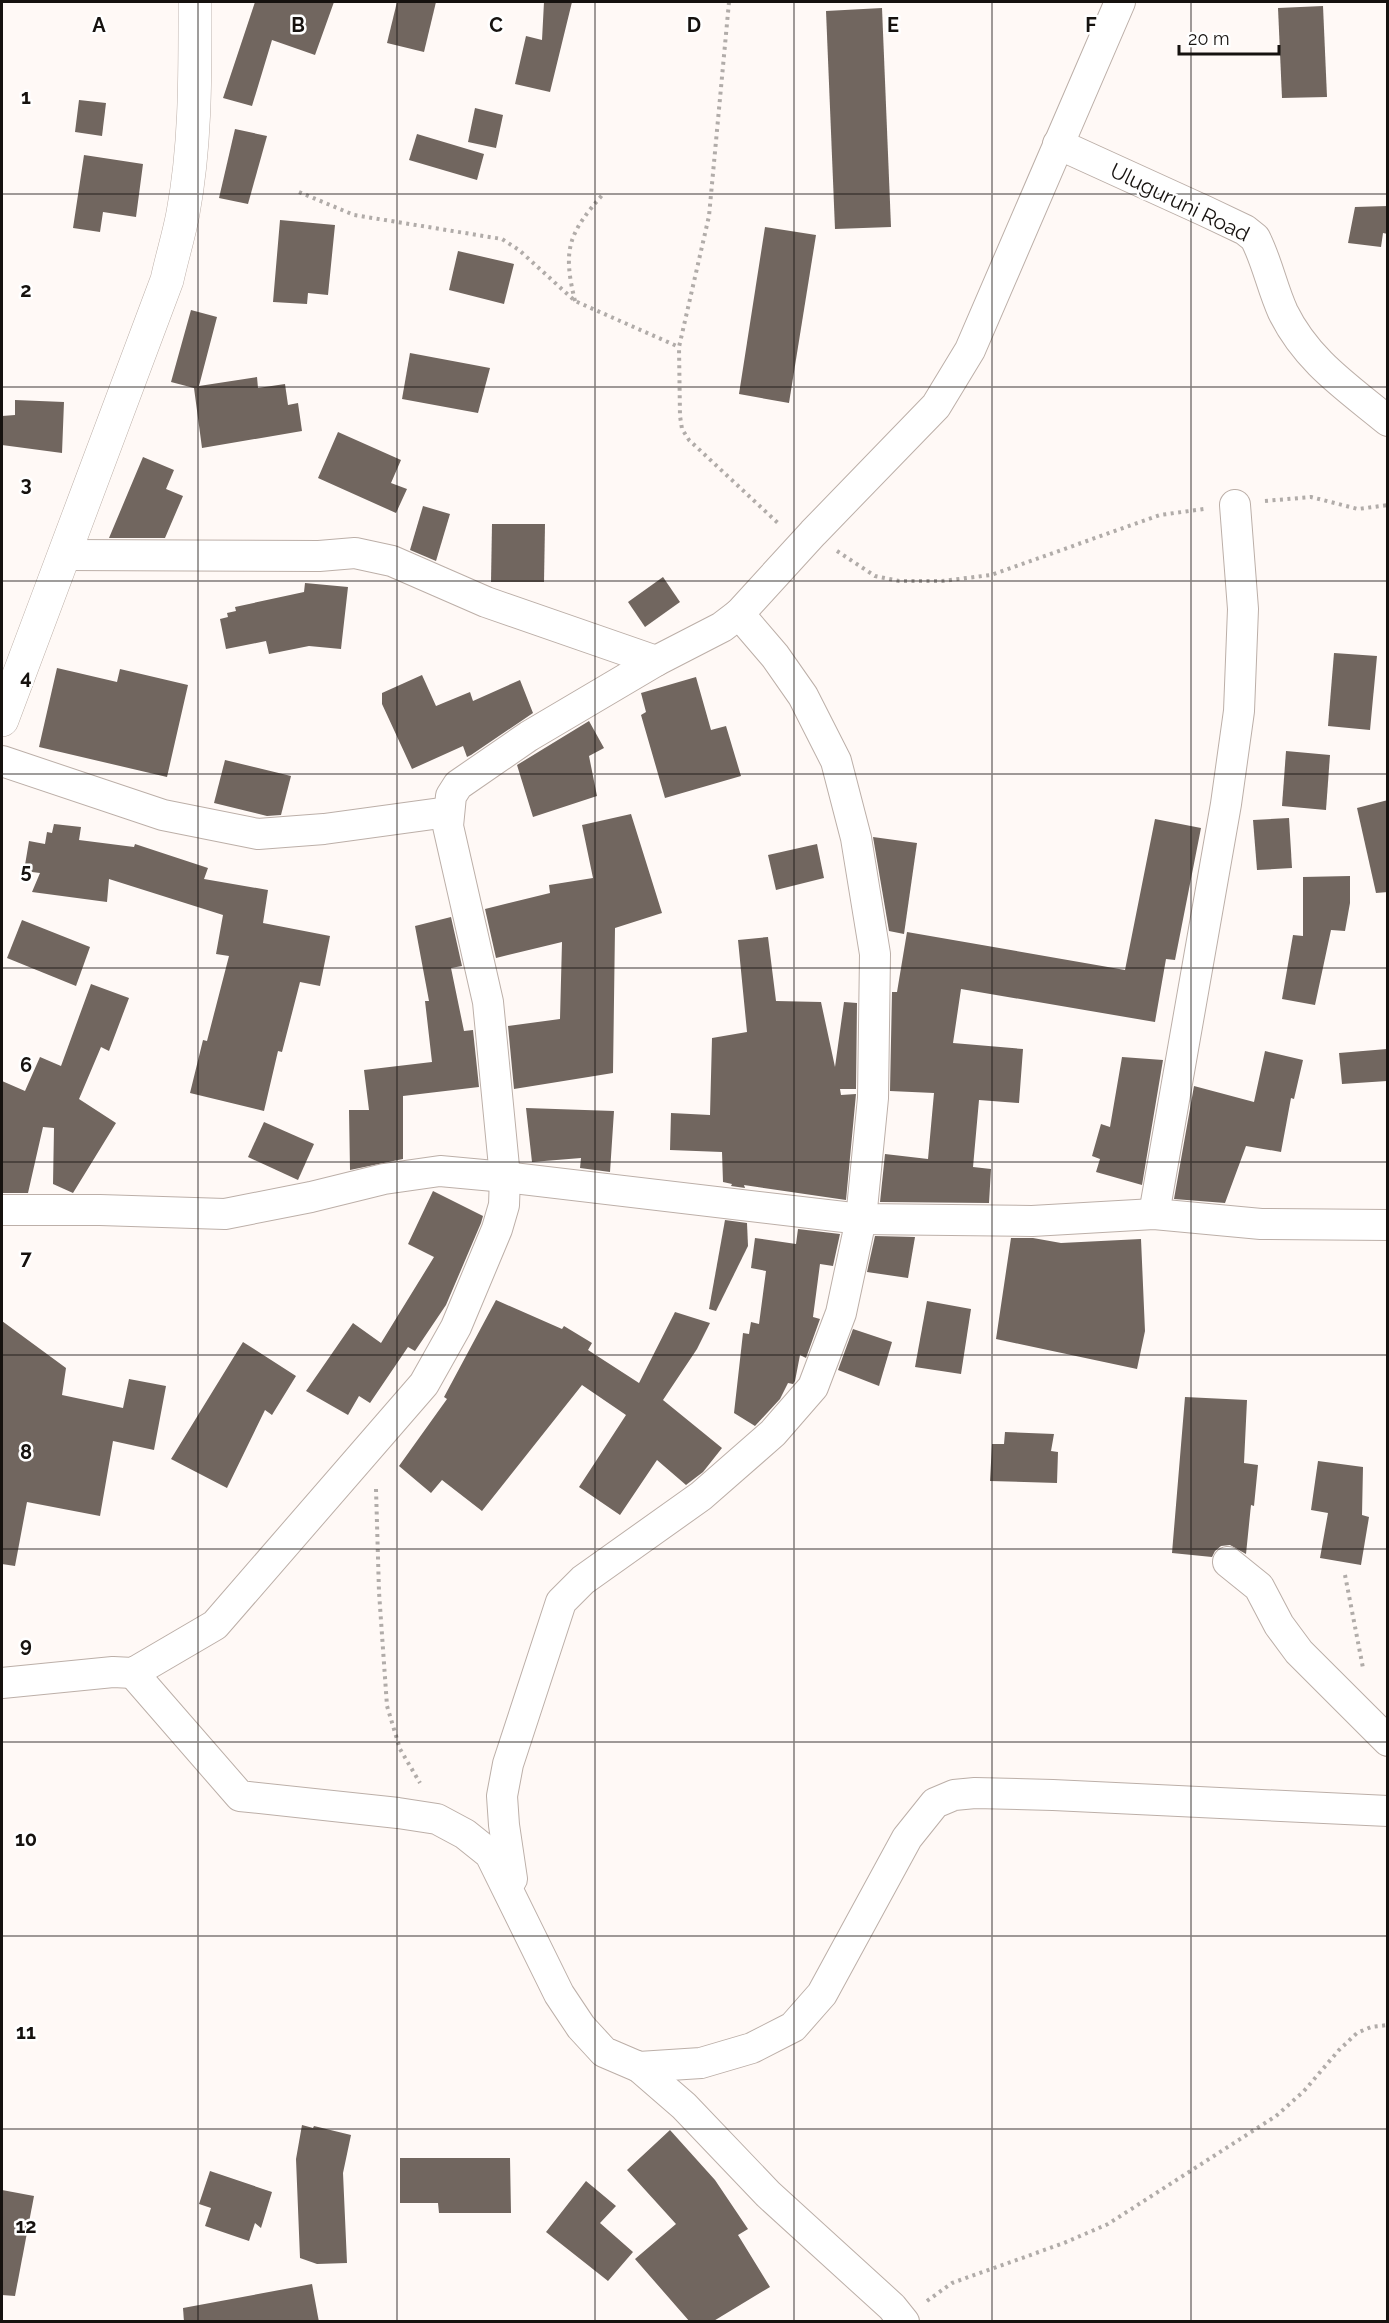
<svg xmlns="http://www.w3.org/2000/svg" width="1389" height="2323" viewBox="0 0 1389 2323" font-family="Raleway,sans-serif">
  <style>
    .building { fill: #71665f }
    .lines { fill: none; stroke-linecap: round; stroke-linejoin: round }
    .street-casing { stroke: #bcafa8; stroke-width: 32 }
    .secondary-casing { stroke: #bcafa8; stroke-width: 34 }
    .path { stroke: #b1aca9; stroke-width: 4; stroke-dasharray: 3 4.5; stroke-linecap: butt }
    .street { stroke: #fff; stroke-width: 30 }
    .secondary { stroke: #fff; stroke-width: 33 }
    .grid { fill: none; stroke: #16120f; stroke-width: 1.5; stroke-opacity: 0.55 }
    .labels { text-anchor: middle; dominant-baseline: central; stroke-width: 5; stroke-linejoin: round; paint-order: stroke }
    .street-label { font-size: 21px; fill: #16120f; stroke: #fff }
    .grid-label { font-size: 20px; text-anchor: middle; font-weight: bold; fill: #16120f; stroke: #fff; stroke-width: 5; stroke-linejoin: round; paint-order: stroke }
  </style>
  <rect width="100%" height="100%" fill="#fff9f6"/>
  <!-- building -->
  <g class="building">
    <path d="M255 2H334L315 55 272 40 252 106 223 98Z"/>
    <path d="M397 2H436L424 52 387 43Z"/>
    <path d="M544 2H572L550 92 515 84 526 36 542 40Z"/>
    <path d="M1323 6 1327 97 1282 98 1278 8Z"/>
    <path d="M882 8 891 227 835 229 826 11Z"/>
    <path d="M79 100 106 103 102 136 75 132Z"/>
    <path d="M475 108 503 115 496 148 468 142Z"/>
    <path d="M235 129 267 136 248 204 219 198Z"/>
    <path d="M417 134 484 154 477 180 409 160Z"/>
    <path d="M84 155 143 164 136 217 103 212 100 232 73 228Z"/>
    <path d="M1388 206V234L1383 233 1381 247 1348 243 1355 207Z"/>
    <path d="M280 220 335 225 328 295 308 293 307 304 273 302Z"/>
    <path d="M765 227 816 235 789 403 739 394Z"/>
    <path d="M458 251 514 264 504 304 449 290Z"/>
    <path d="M191 310 217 317 199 386 257 377 258 388 285 384 288 405 298 403 302 431 202 448 194 388 171 382Z"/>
    <path d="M410 353 490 368 478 413 402 399Z"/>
    <path d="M15 400 64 402 62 453 2 445V416L15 415Z"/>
    <path d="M338 432 401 460 391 483 407 489 396 513 318 478Z"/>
    <path d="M143 457 174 470 166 489 183 496 165 538H109Z"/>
    <path d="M423 506 450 514 436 561 410 550Z"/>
    <path d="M492 524H545L544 582H491Z"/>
    <path d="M663 577 680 602 645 627 628 602Z"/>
    <path d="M305 583 348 587 341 649 309 646 269 654 266 641 226 649 220 619 228 617 227 613 236 611 235 607 304 592Z"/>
    <path d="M1334 653 1377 656 1370 730 1328 726Z"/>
    <path d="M57 668 117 682 120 669 188 685 167 777 39 747Z"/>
    <path d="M422 675 436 706 470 692 473 701 520 680 533 713 471 755 467 757 463 746 412 769 382 704V693Z"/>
    <path d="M696 677 711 730 726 726 741 776 665 798 641 715 646 712 641 693Z"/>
    <path d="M589 721 604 748 589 756 597 796 533 817 517 765Z"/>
    <path d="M1286 751 1330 755 1326 810 1282 806Z"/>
    <path d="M225 760 291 776 281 815 267 816 214 803Z"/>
    <path d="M1388 800V892L1376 893 1357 808Z"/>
    <path d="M631 814 662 913 615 928 613 1073 514 1089 508 1026 560 1019 562 942 496 958 485 909 550 893 549 885 593 878 582 825Z"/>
    <path d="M1289 818 1292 868 1257 870 1253 820Z"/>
    <path d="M1155 819 1201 828 1175 960 1166 959 1155 1022 961 989 953 1043 1023 1049 1019 1103 979 1100 973 1167 991 1169 989 1203 880 1202 885 1154 928 1159 934 1093 890 1091 892 992H897L907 932 1125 970Z"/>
    <path d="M54 824 81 827 79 840 134 847 135 844 208 868 204 879 268 890 263 923 330 936 320 986 300 982 282 1052 278 1051 264 1111 190 1093 203 1040 207 1041 229 956 216 954 223 915 109 879 107 902 32 892 40 873 24 871 29 841 45 844 47 832 52 833Z"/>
    <path d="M873 837 917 843 904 934 889 931Z"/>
    <path d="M817 844 824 878 776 890 768 855Z"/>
    <path d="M1350 876V903L1345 931 1331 930 1315 1005 1282 999 1293 935 1303 936V877Z"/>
    <path d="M451 917 462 966 451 968 464 1031 473 1030 479 1087 403 1096V1159L350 1170 349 1110H369L364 1070 432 1062 425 1001H429L415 926Z"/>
    <path d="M22 920 90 947 76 986 7 958Z"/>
    <path d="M768 937 776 1001 821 1002 835 1067 844 1002 857 1003 856 1089H840L841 1095 856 1094 846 1200 744 1185 745 1188 731 1186 732 1184 723 1182 722 1152 670 1150 671 1113 710 1115 712 1038 747 1032 738 940Z"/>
    <path d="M91 984 129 998 109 1051 101 1047 79 1099 116 1123 73 1193 53 1184 54 1128 43 1127 28 1193H2V1081L25 1091 40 1057 61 1066Z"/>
    <path d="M1387 1049V1081L1342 1084 1339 1053Z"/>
    <path d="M1265 1051 1303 1060 1294 1099 1291 1098 1281 1152 1246 1146 1225 1203 1174 1199 1194 1086 1254 1102Z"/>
    <path d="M1122 1057 1163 1060 1142 1185 1096 1172 1100 1159 1092 1156 1101 1124 1110 1127Z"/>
    <path d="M526 1108 614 1111 610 1172 580 1168 581 1158 532 1162Z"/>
    <path d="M264 1122 314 1144 298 1180 248 1157Z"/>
    <path d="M433 1191 483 1216 481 1223 446 1305 415 1351 408 1347 370 1403 359 1396 348 1415 306 1391 353 1323 381 1343 434 1257 408 1244Z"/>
    <path d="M725 1220 747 1223 748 1246 716 1311 709 1309Z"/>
    <path d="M798 1229 840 1234 833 1266 820 1264 813 1317 820 1319 806 1358 800 1355 795 1381 793 1384 788 1383 780 1399 755 1426 734 1413 743 1333 749 1334 751 1322 759 1324 766 1271 751 1268 755 1238 796 1244Z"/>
    <path d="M875 1236 915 1237 908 1278 867 1272Z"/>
    <path d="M1011 1238H1033L1061 1243 1141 1239 1145 1331 1137 1369 996 1339Z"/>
    <path d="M496 1300 562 1329 564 1326 592 1343 588 1350 639 1383 675 1312 710 1323 697 1349 663 1400 722 1448 703 1472 686 1485 657 1460 620 1515 579 1487 626 1415 582 1385 482 1511 442 1480 431 1493 399 1466 447 1399 444 1397Z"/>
    <path d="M927 1301 971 1309 961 1374 915 1367Z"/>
    <path d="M2 1321 66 1368 62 1395 123 1408 129 1379 166 1386 154 1450 113 1441 100 1516 27 1502 15 1566 2 1564Z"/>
    <path d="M853 1329 892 1342 879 1386 838 1370Z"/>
    <path d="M243 1342 296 1376 272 1415 265 1410 227 1488 171 1459Z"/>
    <path d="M1185 1397 1247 1400 1244 1463 1258 1465 1254 1506 1251 1505 1246 1554 1230 1545 1221 1546 1215 1551 1212 1557 1172 1553Z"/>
    <path d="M1005 1432 1054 1434 1051 1451 1058 1452 1057 1483 990 1481 992 1444H1004Z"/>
    <path d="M1318 1461 1363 1467 1362 1515 1369 1517 1361 1565 1320 1558 1328 1513 1311 1510Z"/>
    <path d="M302 2125 313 2128 314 2126 351 2135 343 2173 347 2263 317 2264 300 2258 296 2159Z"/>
    <path d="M670 2130 715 2180 748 2229 738 2235 770 2287 712 2322H690L635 2259 676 2224 627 2170Z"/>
    <path d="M400 2158H510L511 2213H439L438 2203H400Z"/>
    <path d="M210 2171 272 2192 261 2228 255 2223 249 2241 205 2226 211 2208 199 2204Z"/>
    <path d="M586 2181 616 2206 600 2223 633 2252 608 2281 546 2232Z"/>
    <path d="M2 2190 34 2196 15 2296 2 2295Z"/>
    <path d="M312 2284 319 2322H184L183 2308Z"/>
  </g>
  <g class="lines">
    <defs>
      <g id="street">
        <path d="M1058 144 1205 211 1245 230 1255 238C1267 261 1272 288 1283 312 1307 361 1347 387 1388 421"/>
        <path d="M65 555 319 556 355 553 392 561 486 602 656 661"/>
        <path d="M2 761 163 815 258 834 324 829 448 812"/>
        <path d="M2 1210H100L225 1214 311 1197 384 1179 440 1171 505 1177 861 1219 1032 1221 1154 1214 1261 1224 1388 1225"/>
        <path d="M1154 1214 1226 804 1239 711 1243 609 1235 505"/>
        <path d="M1228 1562 1259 1587 1279 1625 1299 1652 1388 1741"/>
        <path d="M133 1673 240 1796 398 1813 437 1819 465 1834 490 1854 559 1994 581 2027 604 2052 639 2067 701 2063 752 2048 793 2027 822 1994 907 1838 935 1803 954 1795 975 1793 1053 1795 1388 1811"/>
        <path d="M2 1683 113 1672 133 1673 215 1625 424 1384 456 1327 497 1229 504 1205 505 1177 488 1002 448 826 451 796 458 785 529 736 656 661 722 627 739 614 813 533 936 406 970 350 1120 2"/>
        <path d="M512 1879 504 1825 502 1796 508 1764 561 1602 583 1580 701 1496 773 1433 813 1387 841 1313 861 1219 873 1098 875 954 856 838 836 761 803 696 775 656 739 614"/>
        <path d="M639 2067 684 2106 768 2194 892 2307 904 2322"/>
      </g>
      <path id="secondary" d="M2 720 167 280C172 257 179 235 183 213 196 143 195 72 195 2"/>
    </defs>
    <!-- street casing -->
    <use href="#street" class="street-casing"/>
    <!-- secondary casing -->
    <use href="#secondary" class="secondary-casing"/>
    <!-- path -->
    <g class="path">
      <path d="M729 2 709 216 679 347 680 416 682 429 689 440 780 525"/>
      <path d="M299 192 354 215 502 239 519 250 575 301 679 347"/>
      <path d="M575 301C562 248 569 233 604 193"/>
      <path d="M1265 501 1311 497 1358 509 1388 505"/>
      <path d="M837 551 875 576 899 581H942L991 575 1160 515 1204 509"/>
      <path d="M376 1489 379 1592 387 1706 400 1749 420 1783"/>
      <path d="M1345 1575 1363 1668"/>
      <path d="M927 2301 952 2283 1064 2243 1108 2224 1276 2116 1304 2091 1339 2050 1357 2033 1371 2027 1388 2025"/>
    </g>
    <!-- street -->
    <use href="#street" class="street"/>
    <!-- secondary -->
    <use href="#secondary" class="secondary"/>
  </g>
  <!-- grid -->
  <path class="grid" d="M198 2V2322M397 2V2322M595 2V2322M794 2V2322M992 2V2322M1191 2V2322M2 194H1388M2 387H1388M2 581H1388M2 774H1388M2 968H1388M2 1162H1388M2 1355H1388M2 1549H1388M2 1742H1388M2 1936H1388M2 2129H1388"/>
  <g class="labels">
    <!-- street labels -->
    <g class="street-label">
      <text transform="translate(1180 202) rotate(26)">Uluguruni Road</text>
    </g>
  </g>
  <g class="grid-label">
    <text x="99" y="32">A</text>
    <text x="298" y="32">B</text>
    <text x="496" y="32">C</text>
    <text x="694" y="32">D</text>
    <text x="893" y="32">E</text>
    <text x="1091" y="32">F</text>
    <text x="26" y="104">1</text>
    <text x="26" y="297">2</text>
    <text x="26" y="491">3</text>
    <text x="26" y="684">4</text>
    <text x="26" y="878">5</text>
    <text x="26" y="1072">6</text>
    <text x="26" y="1265">7</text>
    <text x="26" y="1459">8</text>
    <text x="26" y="1652">9</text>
    <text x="26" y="1846">10</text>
    <text x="26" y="2039">11</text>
    <text x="26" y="2233">12</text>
  </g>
  <!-- border -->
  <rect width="1389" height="2323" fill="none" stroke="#16120f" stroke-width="6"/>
  <!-- scale -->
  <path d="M1179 45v9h100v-9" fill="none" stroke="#16120f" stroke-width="3"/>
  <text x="1188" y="45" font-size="18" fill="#16120f" stroke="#ffffff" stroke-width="4.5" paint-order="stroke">20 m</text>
</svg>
